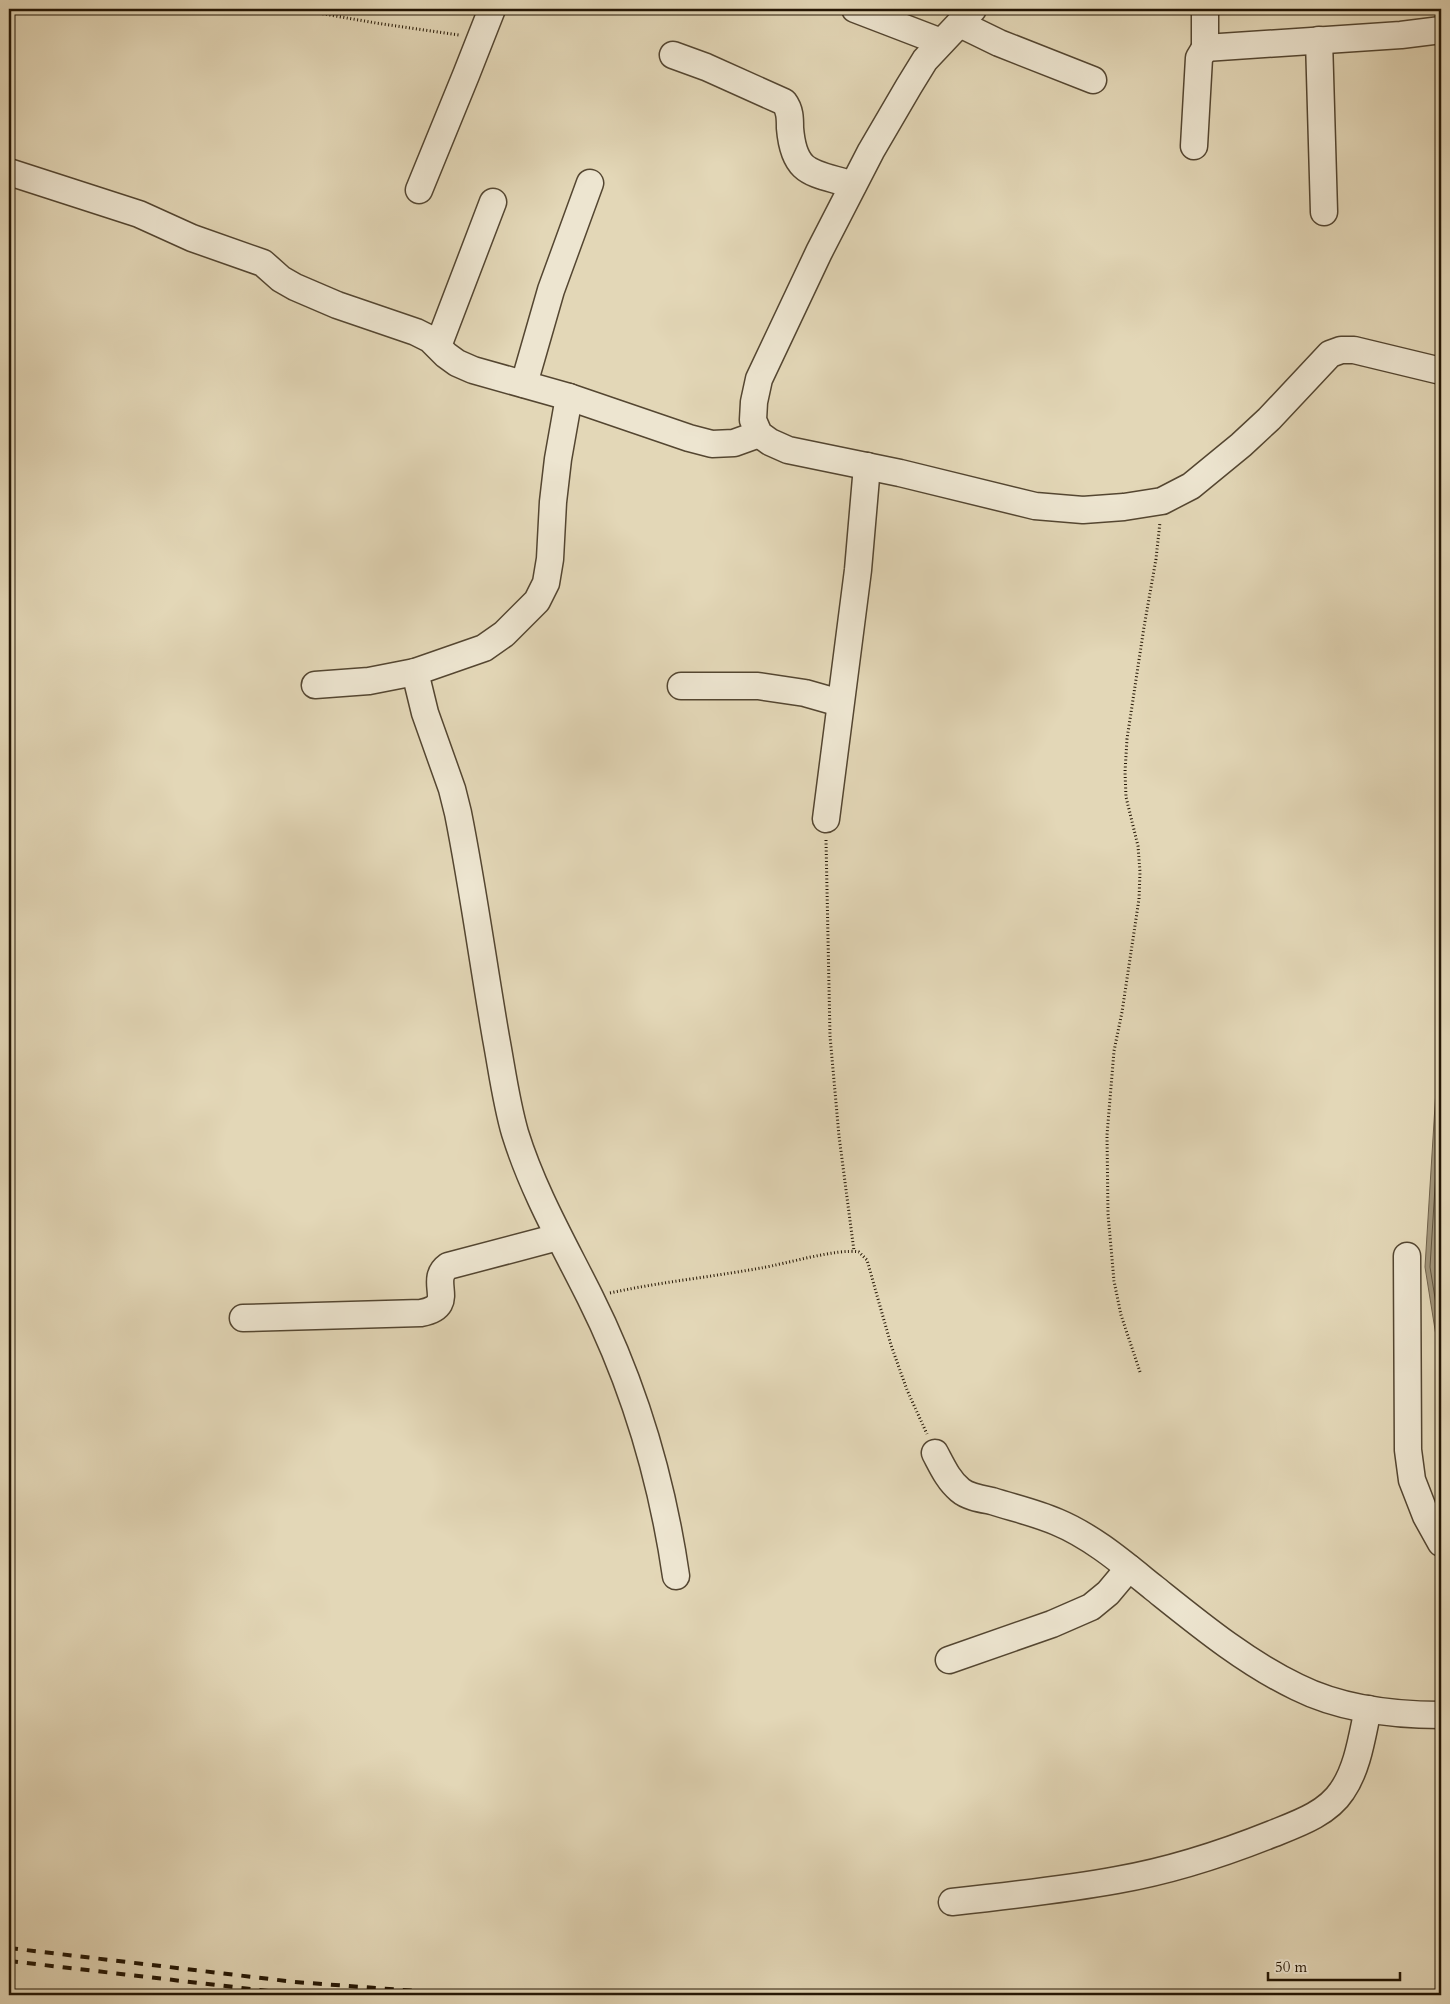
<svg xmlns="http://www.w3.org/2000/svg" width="1450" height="2004" viewBox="0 0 1450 2004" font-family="Cardo,serif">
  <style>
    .water { fill: #a2957a; stroke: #70624b }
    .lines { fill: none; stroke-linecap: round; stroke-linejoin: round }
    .shore { stroke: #63563f; stroke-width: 1 }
    .minor-casing { stroke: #544631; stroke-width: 29 }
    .path { stroke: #241604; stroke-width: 3; stroke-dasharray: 1 2.5; stroke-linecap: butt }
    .minor { stroke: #ede5d0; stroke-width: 26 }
    .rail { stroke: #241604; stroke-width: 4; stroke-dasharray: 9 9; stroke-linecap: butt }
  </style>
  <rect width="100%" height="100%" fill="#e3d7b7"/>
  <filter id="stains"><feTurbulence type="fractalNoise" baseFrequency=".004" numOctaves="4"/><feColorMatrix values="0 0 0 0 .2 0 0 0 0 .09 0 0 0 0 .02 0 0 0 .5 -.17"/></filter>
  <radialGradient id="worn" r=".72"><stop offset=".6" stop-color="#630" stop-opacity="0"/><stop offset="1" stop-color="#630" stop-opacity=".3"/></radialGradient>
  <!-- water -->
  <path class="water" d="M1441 1009V1367L1425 1267Z"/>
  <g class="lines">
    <!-- shore -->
    <g class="shore">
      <path d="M1441 1091 1430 1267 1441 1335"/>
      <path d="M1441 1192 1437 1267 1441 1296"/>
    </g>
    <defs>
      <g id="minor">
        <path d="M855 9 941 42"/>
        <path d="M973 9 925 60 909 86 871 151 819 252 759 379 754 402 753 420 759 434 770 442 788 450 900 473 1035 506 1083 510 1124 507 1162 501 1191 486 1241 445 1269 419 1330 354 1341 350H1354L1441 371"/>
        <path d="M1205 9V48L1401 35 1441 30"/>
        <path d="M960 24 999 43 1093 80"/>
        <path d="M1319 40 1324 212"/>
        <path d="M673 55 706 67 784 102C790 110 790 118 790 128 794 176 813 172 853 185"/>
        <path d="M1194 146 1199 58 1205 48"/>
        <path d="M9 172 139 214 192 238 263 263 281 279 295 287 337 305 416 332 430 339 446 355 457 363 473 370 569 397 689 438 712 444 734 443 759 434"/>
        <path d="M419 190 466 75 492 9"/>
        <path d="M438 346 493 202"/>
        <path d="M524 384 551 290 590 183"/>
        <path d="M415 672 425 713 452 789 458 813C473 888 483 963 496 1038 502 1070 506 1102 515 1133 533 1191 563 1243 590 1297 634 1385 662 1480 676 1576"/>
        <path d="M315 685 369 681 415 672 484 648 504 634 537 601 546 583 550 559 553 502 558 459 569 397"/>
        <path d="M681 686H758L805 693 840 703"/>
        <path d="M826 819 858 570 867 466"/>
        <path d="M1407 1256 1408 1450 1412 1480 1426 1516 1441 1543"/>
        <path d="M243 1318 421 1313C459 1306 427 1281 448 1266L558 1237"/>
        <path d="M935 1453C942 1466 948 1480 960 1490 968 1497 982 1499 992 1501 1014 1508 1036 1513 1057 1522 1093 1537 1124 1564 1154 1588 1199 1624 1245 1662 1297 1687 1341 1709 1393 1715 1441 1715"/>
        <path d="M949 1660 1052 1624 1091 1607 1108 1593 1129 1568"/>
        <path d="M952 1902C1007 1896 1062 1890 1117 1880 1169 1871 1222 1854 1272 1834 1297 1824 1327 1814 1342 1791 1358 1768 1362 1736 1368 1709"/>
      </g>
    </defs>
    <!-- minor casing -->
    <use href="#minor" class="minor-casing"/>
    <!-- path -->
    <g class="path">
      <path d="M295 9 376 23 459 35"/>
      <path d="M826 840 830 1036 839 1136 854 1251"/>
      <path d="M610 1293C660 1282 711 1277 761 1268 785 1264 838 1248 859 1252L867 1260 891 1345 907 1390 927 1434"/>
      <path d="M1140 1372 1121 1315 1114 1281 1108 1214 1107 1135 1114 1051 1122 1012 1139 899 1140 872 1138 846 1126 797 1125 772 1127 739 1144 627 1156 559 1160 522"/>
    </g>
    <!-- minor -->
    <use href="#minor" class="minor"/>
    <!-- rail -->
    <g class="rail">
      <path d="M9 1948 295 1982 471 1995"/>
      <path d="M9 1961 303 1995"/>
    </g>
  </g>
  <!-- margin -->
  <rect width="1450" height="2004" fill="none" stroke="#e3d7b7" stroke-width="30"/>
  <rect x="10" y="10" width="1430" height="1984" fill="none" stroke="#241604" stroke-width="2.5"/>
  <rect x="15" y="15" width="1420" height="1974" fill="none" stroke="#241604"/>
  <!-- scale -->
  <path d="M1268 1972v8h132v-8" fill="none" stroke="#241604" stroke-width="2.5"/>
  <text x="1275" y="1972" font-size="15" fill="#241604" stroke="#ede5d0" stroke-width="4" paint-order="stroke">50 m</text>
  <rect width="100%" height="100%" filter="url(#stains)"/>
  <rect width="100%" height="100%" fill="url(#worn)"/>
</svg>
